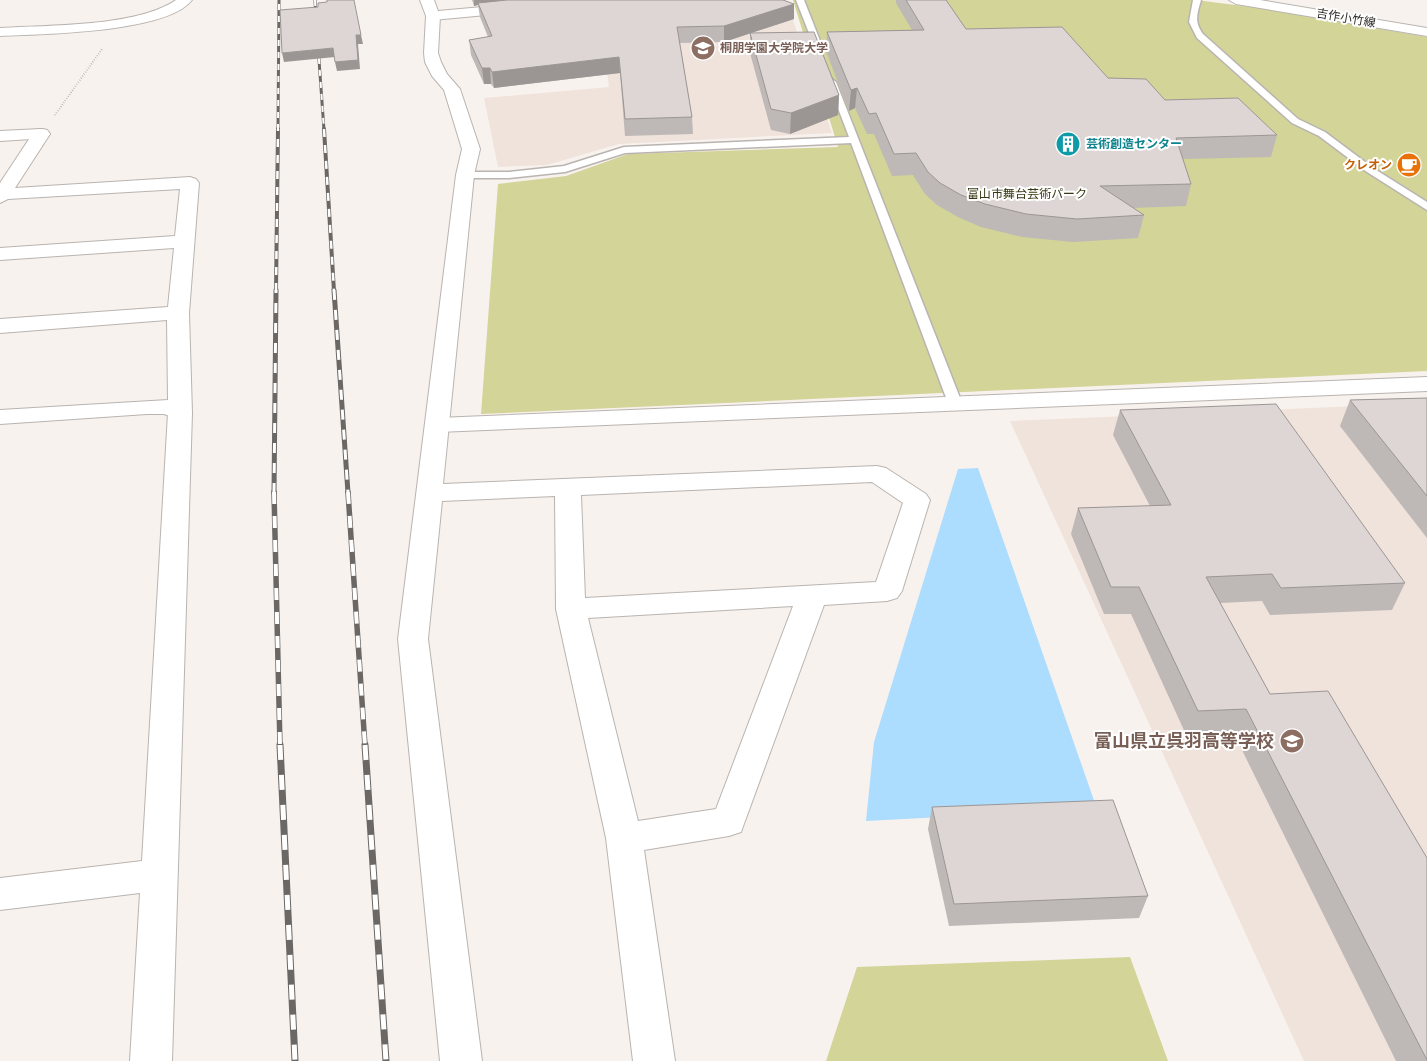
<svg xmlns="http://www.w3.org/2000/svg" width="1427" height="1061" viewBox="0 0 1427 1061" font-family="'Nunito Sans','Noto Sans JP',sans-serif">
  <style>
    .built { fill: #f0e3db }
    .green { fill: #d2d498 }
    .water { fill: #acdcfe }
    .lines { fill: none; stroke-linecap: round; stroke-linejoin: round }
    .service-casing { stroke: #b9b4b0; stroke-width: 3 }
    .minor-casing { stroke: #b9b4b0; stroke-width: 2 }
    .tertiary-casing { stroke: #b9b4b0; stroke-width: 2 }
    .secondary-casing { stroke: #b9b4b0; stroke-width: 2 }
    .path { stroke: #9b9794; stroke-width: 2; stroke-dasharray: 0.5 2; stroke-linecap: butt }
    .service { fill: #fff; fill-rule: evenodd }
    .minor { fill: #fff; fill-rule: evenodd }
    .tertiary { fill: #fff; fill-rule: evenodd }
    .secondary { fill: #fff; fill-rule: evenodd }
    .rail-far4-casing { stroke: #6a6764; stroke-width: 3 }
    .rail-far3-casing { stroke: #6a6764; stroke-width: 4 }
    .rail-far2-casing { stroke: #6a6764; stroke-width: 5 }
    .rail-far1-casing { stroke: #6a6764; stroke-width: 5.5 }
    .rail-casing { stroke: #6a6764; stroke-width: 7 }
    .rail-far4 { stroke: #fff; stroke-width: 2; stroke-dasharray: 6; stroke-linecap: butt }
    .rail-far3 { stroke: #fff; stroke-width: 2.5; stroke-dasharray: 8; stroke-linecap: butt }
    .rail-far2 { stroke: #fff; stroke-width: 3; stroke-dasharray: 10; stroke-linecap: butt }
    .rail-far1 { stroke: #fff; stroke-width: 4; stroke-dasharray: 12; stroke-linecap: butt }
    .rail { stroke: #fff; stroke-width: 5; stroke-dasharray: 15; stroke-linecap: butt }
    .wall { fill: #beb8b6 }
    .shaded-wall { fill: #9b9694 }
    .building { fill: #ddd6d4; stroke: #9b9694 }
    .labels { text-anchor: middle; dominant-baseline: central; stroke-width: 4; stroke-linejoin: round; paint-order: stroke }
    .far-street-label { font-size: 12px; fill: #2d2b29; stroke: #fff }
    .far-education-label { font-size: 12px; font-weight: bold; fill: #785e54; stroke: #fff; text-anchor: start }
    .far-culture-label { font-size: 12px; font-weight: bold; fill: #0d838f; stroke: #fff; text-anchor: start }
    .far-food-label { font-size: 12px; font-weight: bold; fill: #c56008; stroke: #fff; text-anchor: end }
    .far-park-label { font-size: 12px; fill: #383912; stroke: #fff }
    .near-education-label { font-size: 18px; font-weight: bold; fill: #785e54; stroke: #fff; text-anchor: end }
  </style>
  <rect width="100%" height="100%" fill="#f8f2ee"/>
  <!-- built -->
  <g class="built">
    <path d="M742 0H786L832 133 619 144 547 165 498 167 484 98 609 87 598 10Z"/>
    <path d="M1427 403V1061H1304L1010 421Z"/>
  </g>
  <!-- green -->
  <g class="green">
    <path d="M793 0H1196L1274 10 1427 37V371L481 414 498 184 566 176 628 154 838 147Z"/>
    <path d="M1130 957 1168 1061H826L857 967Z"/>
  </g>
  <!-- water -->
  <path class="water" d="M978 468 1097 809 866 821 874 742 958 469Z"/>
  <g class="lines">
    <defs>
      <g id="service">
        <path d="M796 0H804L824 51 823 53 816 51Z"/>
        <path d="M1193 0H1201C1197 14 1194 22 1203 34L1298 119 1325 132 1373 168 1427 202V210L1367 172 1319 136 1292 123 1197 38 1189 22Z"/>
        <path d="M832 79 836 82 962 403 960 406 955 407 948 403 851 143 625 153 565 172 509 178H465L460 175 465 172H509L564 166 624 147 849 137 828 82Z"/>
      </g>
      <g id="minor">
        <path d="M176 0H192C167 33 41 34 0 36V28C48 25 137 27 176 0Z"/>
        <path d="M433 12 440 16 438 53 441 62 447 74 460 89 480 149 474 175 443 484 877 466 886 468 926 494 930 500 902 591 897 598 887 601 824 605 741 832 729 836 644 850 675 1061H633L606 838 556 609 555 496 442 501 428 639 482 1061H440L398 639 456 175 462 149 444 90 432 76 425 62 424 53 426 16ZM872 482 903 503 876 582 585 598 581 495ZM793 606 716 809 638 821 588 618Z"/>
        <path d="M41 129 47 130 50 134 15 188 190 177 196 179 199 183 189 313 192 413 189 418 180 420 164 414H147L0 424V410L168 400 167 320 0 333V319L168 307 174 248 0 260V248L175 236 180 189 8 199 0 203V183L35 130Z"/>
      </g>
      <g id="tertiary">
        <path d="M41 129 47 130 50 134 47 138 0 141V131Z"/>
        <path d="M1427 377V391L438 432 429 430 426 425 429 420 438 418Z"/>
        <path d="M180 406 189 408 192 413 172 1061H130L140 893 0 910V878L142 861 168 413 171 408Z"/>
      </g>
      <g id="secondary">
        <path d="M420 0H434L438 11 517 4 524 8 517 12 433 20 426 16Z"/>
        <path d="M1229 0H1260L1427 28V36L1236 4Z"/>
      </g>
    </defs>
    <!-- service casing -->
    <use href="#service" class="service-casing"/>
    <!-- minor casing -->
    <use href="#minor" class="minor-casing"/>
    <!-- tertiary casing -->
    <use href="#tertiary" class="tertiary-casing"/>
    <!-- secondary casing -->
    <use href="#secondary" class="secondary-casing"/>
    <!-- path -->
    <path class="path" d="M55 115 102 49"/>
    <!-- service -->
    <use href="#service" class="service"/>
    <!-- minor -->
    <use href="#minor" class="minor"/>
    <!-- tertiary -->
    <use href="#tertiary" class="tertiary"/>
    <!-- secondary -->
    <use href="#secondary" class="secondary"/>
    <defs>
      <g id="rail-far4">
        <path d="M315 0 316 21"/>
        <path d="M318 46 324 130"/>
        <path d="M278 130 279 0"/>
      </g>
      <g id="rail-far3">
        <path d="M324 129 334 291"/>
        <path d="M276 291 278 129"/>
      </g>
      <g id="rail-far2">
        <path d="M334 290 348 493"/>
        <path d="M274 493 276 290"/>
      </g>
      <g id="rail-far1">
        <path d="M274 492 280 746"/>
        <path d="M348 492 365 746"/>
      </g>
      <g id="rail">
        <path d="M280 745 295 1061"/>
        <path d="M365 745 386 1061"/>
      </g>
    </defs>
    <!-- rail-far4 casing -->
    <use href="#rail-far4" class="rail-far4-casing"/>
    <!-- rail-far3 casing -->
    <use href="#rail-far3" class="rail-far3-casing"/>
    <!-- rail-far2 casing -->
    <use href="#rail-far2" class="rail-far2-casing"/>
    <!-- rail-far1 casing -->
    <use href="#rail-far1" class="rail-far1-casing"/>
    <!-- rail casing -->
    <use href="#rail" class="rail-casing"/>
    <!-- rail-far4 -->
    <use href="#rail-far4" class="rail-far4"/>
    <!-- rail-far3 -->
    <use href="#rail-far3" class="rail-far3"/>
    <!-- rail-far2 -->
    <use href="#rail-far2" class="rail-far2"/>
    <!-- rail-far1 -->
    <use href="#rail-far1" class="rail-far1"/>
    <!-- rail -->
    <use href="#rail" class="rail"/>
  </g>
  <!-- wall -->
  <g class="wall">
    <path d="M472 0H783L794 4V19L724 42 680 43 692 117 693 134 625 136 620 73 494 88 491 84H484L471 55 469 40 488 37 480 17 478 5 474 6Z"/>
    <path d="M896 0H946L966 29 1108 78 1165 100 1277 135 1271 157 1183 159 1191 184 1186 206 1132 208 1144 215 1138 238 1073 242 1022 237 981 227 958 217 937 205 925 194 913 175 892 176 874 134H867L855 108 849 111 826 51 827 32 912 30 896 3Z"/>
    <path d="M750 33 839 95 838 115 790 134 771 130 750 53Z"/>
    <path d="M1427 398V538L1340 426 1350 400Z"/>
    <path d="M1120 410 1405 583 1392 610 1270 615 1262 601 1220 603 1270 694 1427 858V1061H1396L1235 736 1188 739 1131 614H1104L1071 534 1078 508 1150 506 1113 435Z"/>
    <path d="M932 807 1148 896 1139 918 949 926 928 829Z"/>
  </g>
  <!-- shaded-wall -->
  <g class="shaded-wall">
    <path d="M474 0H538L478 3V5L474 6Z"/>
    <path d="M794 4V19L724 42V26Z"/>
    <path d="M356 35H361L363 44H358L360 69 337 71 335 62Z"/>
    <path d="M333 48 335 57 284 62 282 53Z"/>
    <path d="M619 57 620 73 494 88 492 72Z"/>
    <path d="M482 68H490L491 84H484Z"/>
    <path d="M857 88 855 108 849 111 851 90Z"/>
    <path d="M839 95 838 115 790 134 791 113Z"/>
  </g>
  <!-- building -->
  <g class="building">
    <path d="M327 0H354L361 35H356L358 60 335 62 333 48 282 53 280 10 318 7V3L327 2Z"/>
    <path d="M507 0H783L794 4 724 26 677 27 692 117 625 119 619 57 492 72 490 68H482L469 40 492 36 478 3Z"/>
    <path d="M906 0H946L966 29 1062 27 1108 78 1146 79 1165 100 1238 98 1277 135 1176 138 1191 184 1100 186 1144 215 1077 219 1026 214 985 204 961 195 940 183 928 172 916 153 894 154 876 113 869 114 857 88 851 90 827 32 924 30Z"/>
    <path d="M814 32 839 95 791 113 771 109 750 33Z"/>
    <path d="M1427 398V496L1350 400Z"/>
    <path d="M1276 404 1405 583 1281 588 1272 574 1206 577 1270 694 1328 691 1427 858V1060L1246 709 1198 711 1139 587H1111L1078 508 1171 505 1120 410Z"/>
    <path d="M1113 800 1148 896 954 904 932 807Z"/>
  </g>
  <!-- icons -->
  <defs>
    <symbol id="university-disc" viewBox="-11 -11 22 22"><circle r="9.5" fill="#8d6e63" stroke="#fff"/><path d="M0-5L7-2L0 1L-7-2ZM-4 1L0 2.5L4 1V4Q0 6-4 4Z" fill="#fff"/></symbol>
    <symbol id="building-disc" viewBox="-11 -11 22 22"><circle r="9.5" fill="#0f9aa8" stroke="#fff"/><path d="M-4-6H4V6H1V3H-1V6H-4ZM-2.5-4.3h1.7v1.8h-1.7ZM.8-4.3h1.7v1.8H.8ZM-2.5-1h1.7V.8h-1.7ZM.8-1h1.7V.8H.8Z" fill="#fff"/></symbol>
    <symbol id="cafe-disc" viewBox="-11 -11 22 22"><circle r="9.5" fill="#e8710a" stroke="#fff"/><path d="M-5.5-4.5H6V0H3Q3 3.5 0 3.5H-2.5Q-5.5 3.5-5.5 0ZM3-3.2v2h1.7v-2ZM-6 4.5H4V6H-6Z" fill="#fff"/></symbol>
    <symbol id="school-disc" viewBox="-11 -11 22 22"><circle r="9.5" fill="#8d6e63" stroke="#fff"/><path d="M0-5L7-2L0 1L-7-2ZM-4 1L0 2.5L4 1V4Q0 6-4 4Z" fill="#fff"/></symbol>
  </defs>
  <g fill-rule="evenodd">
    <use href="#university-disc" x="689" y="34" width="28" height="28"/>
    <use href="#building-disc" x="1054" y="130" width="28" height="28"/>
    <use href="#cafe-disc" x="1395" y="151" width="28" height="28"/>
    <use href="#school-disc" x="1278" y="727" width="28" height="28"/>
  </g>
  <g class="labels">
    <!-- far-street labels -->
    <g class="far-street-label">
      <text transform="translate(1346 18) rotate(10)">吉作小竹線</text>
    </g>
    <!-- far-education labels -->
    <g class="far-education-label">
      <text x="720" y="48">桐朋学園大学院大学</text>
    </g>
    <!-- far-culture labels -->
    <g class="far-culture-label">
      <text x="1086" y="144">芸術創造センター</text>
    </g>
    <!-- far-food labels -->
    <g class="far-food-label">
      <text x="1392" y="165">クレオン</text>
    </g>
    <!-- far-park labels -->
    <g class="far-park-label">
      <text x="1027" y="194">富山市舞台芸術パーク</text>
    </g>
    <!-- near-education labels -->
    <g class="near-education-label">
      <text x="1274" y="741">富山県立呉羽高等学校</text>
    </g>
  </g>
</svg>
